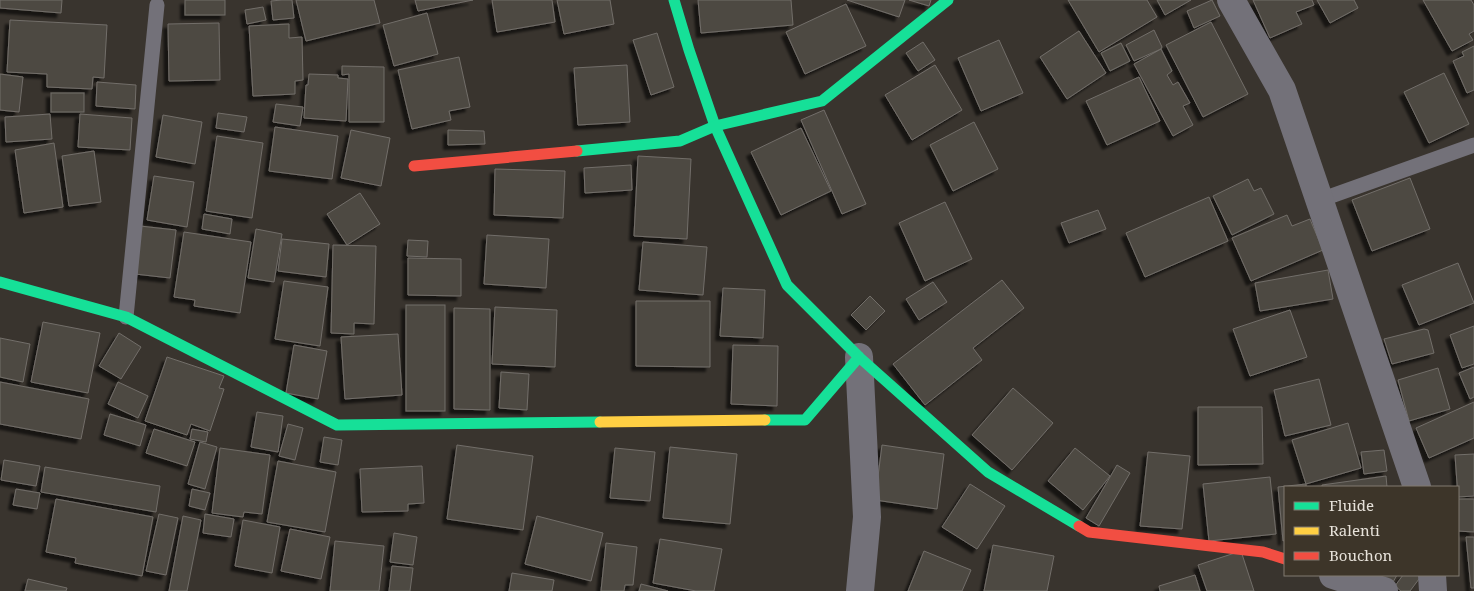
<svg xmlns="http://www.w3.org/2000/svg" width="1474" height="591" viewBox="0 0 1474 591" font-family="'Noto Serif',serif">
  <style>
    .building { fill: #4d4943; stroke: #726e69; filter: url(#shadow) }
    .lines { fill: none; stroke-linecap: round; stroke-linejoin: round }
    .lane { stroke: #737179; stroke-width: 15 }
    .street { stroke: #737179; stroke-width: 28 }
    .fast { stroke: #16e098; stroke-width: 11 }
    .slow { stroke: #ffcf43; stroke-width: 11 }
    .jam { stroke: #f24e42; stroke-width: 11 }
  </style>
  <defs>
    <filter id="shadow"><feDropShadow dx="-4.5" dy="4.5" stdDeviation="1" flood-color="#0009"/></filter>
  </defs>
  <rect width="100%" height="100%" fill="#39342e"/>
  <!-- building -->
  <g class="building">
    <path d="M0 0H62L61 13 0 8Z"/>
    <rect x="185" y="0" width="40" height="15"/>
    <path d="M282 0H292L294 18 273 20 271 1Z"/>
    <path d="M296 0H374L380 23 306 41Z"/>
    <path d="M415 0H473L418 11Z"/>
    <path d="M492 0H552L555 22 497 32Z"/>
    <path d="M557 0H610L614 24 564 34Z"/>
    <path d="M698 0H791L793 25 701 33Z"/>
    <path d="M847 0H905L899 17Z"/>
    <path d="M909 0H931L929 6Z"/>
    <path d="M1068 0H1147L1157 17 1099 52Z"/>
    <path d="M1157 0H1191L1165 15Z"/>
    <path d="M1212 0 1220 16 1194 28 1187 11Z"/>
    <path d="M1253 0H1312L1314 5 1296 12 1302 24 1270 38Z"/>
    <path d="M1317 0H1354L1358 8 1330 23Z"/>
    <path d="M1423 0H1471L1474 5V31L1469 34 1473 40 1452 51Z"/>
    <path d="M846 4 866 46 805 74 786 32Z"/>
    <path d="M263 7 266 20 247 24 245 10Z"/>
    <path d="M427 13 438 54 394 66 383 25Z"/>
    <path d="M10 20 107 25 104 78 93 77 92 89 47 87V74L7 72Z"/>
    <path d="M1211 22 1248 94 1203 117 1166 45Z"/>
    <path d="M219 23 220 80 169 81 168 24Z"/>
    <path d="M289 24V38L302 37 303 80 295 81V94L253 96 249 26Z"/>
    <path d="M1154 30 1162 47 1161 49 1134 61 1126 45Z"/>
    <path d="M1079 31 1106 73 1067 99 1040 57Z"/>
    <path d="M657 33 674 87 651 95 633 40Z"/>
    <path d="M999 40 1023 93 981 111 958 58Z"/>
    <path d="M923 42 935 60 918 71 906 53Z"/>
    <path d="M1121 43 1130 61 1110 71 1101 53Z"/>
    <path d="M1474 46V90L1467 93 1453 61 1464 56 1462 52Z"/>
    <path d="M1161 49 1172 71 1167 75 1173 85 1178 82 1190 103 1183 106 1193 125 1173 136 1134 64Z"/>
    <path d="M459 57 470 107 449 111 451 120 412 129 398 70Z"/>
    <path d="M627 65 630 122 578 125 574 68Z"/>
    <path d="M935 65 962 110 912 140 885 95Z"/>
    <path d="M342 66 384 67V122H349V74L342 75Z"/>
    <path d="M1444 73 1469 124 1429 143 1404 92Z"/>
    <path d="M0 74 23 77 19 112 0 110Z"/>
    <path d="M309 74 338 75V78L348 79 346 121 304 118 306 85H308Z"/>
    <path d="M1139 77 1160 121 1107 145 1086 101Z"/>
    <path d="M97 82 136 85 135 109 96 106Z"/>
    <rect x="51" y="93" width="33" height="19"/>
    <path d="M276 104 303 107 300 126 273 122Z"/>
    <path d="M824 110 866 204 842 214 801 120Z"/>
    <path d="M218 113 247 117 244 132 216 128Z"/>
    <path d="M50 114 52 139 6 142 5 117Z"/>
    <path d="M80 114 132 118 130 150 78 147Z"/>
    <path d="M163 115 202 122 195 164 156 157Z"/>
    <path d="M974 122 998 169 953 191 930 145Z"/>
    <path d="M275 127 338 136 332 179 269 171Z"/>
    <path d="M801 128 831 191 781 215 751 152Z"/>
    <path d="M351 130 390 138 381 186 341 178Z"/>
    <path d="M448 130 484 131 485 144 448 145Z"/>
    <path d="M217 136 263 143 252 218 206 211Z"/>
    <path d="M54 143 63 207 24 213 15 150Z"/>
    <path d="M94 151 101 202 69 206 62 156Z"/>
    <path d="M638 156 691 159 687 239 634 236Z"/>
    <path d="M631 165 632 190 585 193 584 168Z"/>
    <path d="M495 169 565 171 563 218 494 215Z"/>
    <path d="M154 176 194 182 187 227 147 220Z"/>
    <path d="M1410 178 1430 229 1372 251 1352 200Z"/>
    <path d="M1248 179 1254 191 1261 188 1274 214 1232 235 1213 196Z"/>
    <path d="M360 193 380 224 347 245 327 214Z"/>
    <path d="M1209 197 1228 241 1145 277 1126 233Z"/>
    <path d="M945 202 972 259 925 281 899 223Z"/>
    <path d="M1098 210 1106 229 1069 243 1061 223Z"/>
    <path d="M204 214 232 219 230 234 202 229Z"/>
    <path d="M1287 215 1292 226 1310 219 1323 250 1251 281 1232 238Z"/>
    <path d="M140 226 176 230 170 278 135 274Z"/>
    <path d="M256 229 282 234 274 282 248 278Z"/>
    <path d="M184 232 251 242 240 313 194 306 195 300 174 297Z"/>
    <path d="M487 235 549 239 546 288 484 284Z"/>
    <path d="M282 239 329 244 326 277 278 271Z"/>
    <path d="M408 240 428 241 427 257 407 256Z"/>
    <path d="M643 242 707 247 703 295 639 290Z"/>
    <path d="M333 245 376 246 374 324 354 323V334L331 333Z"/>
    <path d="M408 258 461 259V296L408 295Z"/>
    <path d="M1458 263 1474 303 1419 325 1402 285Z"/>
    <path d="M1328 270 1333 299 1260 311 1255 283Z"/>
    <path d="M1002 280 1024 308 973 348 982 360 925 405 893 364Z"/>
    <path d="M284 281 328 287 320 346 275 339Z"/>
    <path d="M933 282 947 302 919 320 906 299Z"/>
    <path d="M723 288 765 290 763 338 720 336Z"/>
    <path d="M870 296 885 311 866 330 851 315Z"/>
    <path d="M636 301H710V367L636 366Z"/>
    <rect x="406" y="305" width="39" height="106"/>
    <path d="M495 307 557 310 555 367 492 364Z"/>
    <path d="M454 308 490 309V410L454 409Z"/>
    <path d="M1290 310 1307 357 1250 376 1233 329Z"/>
    <path d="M43 322 100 333 88 393 31 382Z"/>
    <path d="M1474 326V364L1462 368 1450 335Z"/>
    <path d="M1424 329 1428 330 1434 353 1392 364 1384 339Z"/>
    <path d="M119 333 141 347 121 379 99 366Z"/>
    <path d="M398 334 402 395 345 399 341 337Z"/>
    <path d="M0 338 30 344 23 382 0 377Z"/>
    <path d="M294 345 327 351 318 399 286 393Z"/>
    <path d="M733 345 778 346 777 406 731 404Z"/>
    <path d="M167 357 224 376 219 388 224 389 210 431 191 424 187 435 145 421Z"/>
    <path d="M1474 367V397L1470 399 1459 373Z"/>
    <path d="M1438 368 1450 409 1409 421 1398 380Z"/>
    <path d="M501 372 529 374 527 410 499 408Z"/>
    <path d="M1319 379 1331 425 1285 436 1274 390Z"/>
    <path d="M0 382 89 399 81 439 0 424Z"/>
    <path d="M118 382 148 396 138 418 108 404Z"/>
    <path d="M1013 388 1053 423 1012 470 972 435Z"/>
    <path d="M1474 402V438L1429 458 1416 428Z"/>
    <path d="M1198 407H1262L1263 464 1198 465Z"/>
    <path d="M257 412 283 416 278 452 251 447Z"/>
    <path d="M110 414 146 425 140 446 104 435Z"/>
    <path d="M1348 423 1361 468 1306 484 1292 440Z"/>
    <path d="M288 424 303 428 295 460 279 456Z"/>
    <path d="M154 429 195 442 187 466 146 453Z"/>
    <path d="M192 429 208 432 206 442 190 439Z"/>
    <path d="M324 437 342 440 338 465 320 462Z"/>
    <path d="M200 442 217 447 205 489 188 484Z"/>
    <path d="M457 445 533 456 523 530 447 519Z"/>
    <path d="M882 445 944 454 937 509 875 500Z"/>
    <path d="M670 447 737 454 730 524 663 518Z"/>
    <path d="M220 448 270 455 262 514 244 512 243 517 212 513Z"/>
    <path d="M615 448 655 452 650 501 610 498Z"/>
    <path d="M1075 448 1110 476 1083 510 1048 481Z"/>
    <path d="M1384 450 1387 471 1364 474 1361 452Z"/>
    <path d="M1148 452 1190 456 1182 529 1140 526Z"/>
    <path d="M1474 454V496L1458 497 1455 455Z"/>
    <path d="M4 460 40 466 36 486 1 480Z"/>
    <path d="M278 461 336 472 325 532 267 522Z"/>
    <path d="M1117 465 1130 473 1099 526 1086 518Z"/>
    <path d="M422 466 424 503 408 504V511L362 512 360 469Z"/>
    <path d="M45 467 160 486 156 512 41 492Z"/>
    <path d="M1386 476 1387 487H1322V485Z"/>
    <path d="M1270 477 1276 534 1209 541 1203 484Z"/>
    <path d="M970 484 1005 506 977 549 942 527Z"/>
    <path d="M1306 484V487H1285V540L1283 541 1278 487Z"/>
    <path d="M16 489 40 493 37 509 13 505Z"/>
    <path d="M192 489 210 493 205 510 189 506Z"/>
    <path d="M56 499 153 517 142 576 75 563 76 558 46 552Z"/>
    <path d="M1458 499H1474V532L1458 531Z"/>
    <path d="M159 514 178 518 166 575 146 571Z"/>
    <path d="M205 514 234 519 231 537 203 533Z"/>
    <path d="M183 516 201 520 187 591H169Z"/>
    <path d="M537 516 603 533 591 581 525 564Z"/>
    <path d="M243 520 280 527 272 573 235 566Z"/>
    <path d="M290 529 330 537 321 579 281 571Z"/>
    <path d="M394 533 417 537 413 565 390 562Z"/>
    <path d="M1466 537H1474V588H1471Z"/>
    <path d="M660 539 722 549 714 591H696L653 583Z"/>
    <path d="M335 541 384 546 379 591H330Z"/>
    <path d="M606 543 637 547 633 585H625L624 591H601Z"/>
    <path d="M993 545 1054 556 1047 591H984Z"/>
    <path d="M924 551 971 570 962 591H908Z"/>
    <path d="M1241 551 1254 591H1207L1198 565Z"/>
    <path d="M392 566 413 568 410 591H389Z"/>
    <path d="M512 573 554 580 552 591H509Z"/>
    <path d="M1195 575 1200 591H1160L1159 586Z"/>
    <path d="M1366 575H1397L1388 591Z"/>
    <path d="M1403 575H1422L1410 591H1401L1395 586Z"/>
    <path d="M28 579 67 588 66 591H25Z"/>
    <path d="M641 584 668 591H639Z"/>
  </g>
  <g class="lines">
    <!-- lane -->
    <g class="lane">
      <path d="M1320 200 1474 145"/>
      <path d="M126 317 157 5"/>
    </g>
    <!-- street -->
    <g class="street">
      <path d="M1231 0 1282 90 1417 487"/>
      <path d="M859 357 867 517 860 591"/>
      <path d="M1333 575 1384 591"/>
      <path d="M1432 575 1433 591"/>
    </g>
    <!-- fast -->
    <g class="fast">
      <path d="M674 0 689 50 715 126 787 285 859 357 988 472 1079 526"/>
      <path d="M577 151 680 141 715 126 822 101 948 0"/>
      <path d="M0 282 126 317 337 425 600 422"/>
      <path d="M765 420H805L859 357"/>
    </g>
    <!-- slow -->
    <path class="slow" d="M600 422 765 420"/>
    <!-- jam -->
    <g class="jam">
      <path d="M414 166 577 151"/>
      <path d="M1079 526 1089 532 1263 552 1285 559"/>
    </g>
  </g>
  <!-- legend -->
  <rect x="1284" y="486" width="175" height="90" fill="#3d3529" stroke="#817a70"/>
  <rect x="1294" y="502" width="25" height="8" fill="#16e098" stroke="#817a70"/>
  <text x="1329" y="511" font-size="15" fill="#e7e2da">Fluide</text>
  <rect x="1294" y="527" width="25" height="8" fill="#ffcf43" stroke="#817a70"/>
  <text x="1329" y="536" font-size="15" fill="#e7e2da">Ralenti</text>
  <rect x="1294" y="552" width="25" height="8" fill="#f24e42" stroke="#817a70"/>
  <text x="1329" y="561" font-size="15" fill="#e7e2da">Bouchon</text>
</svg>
